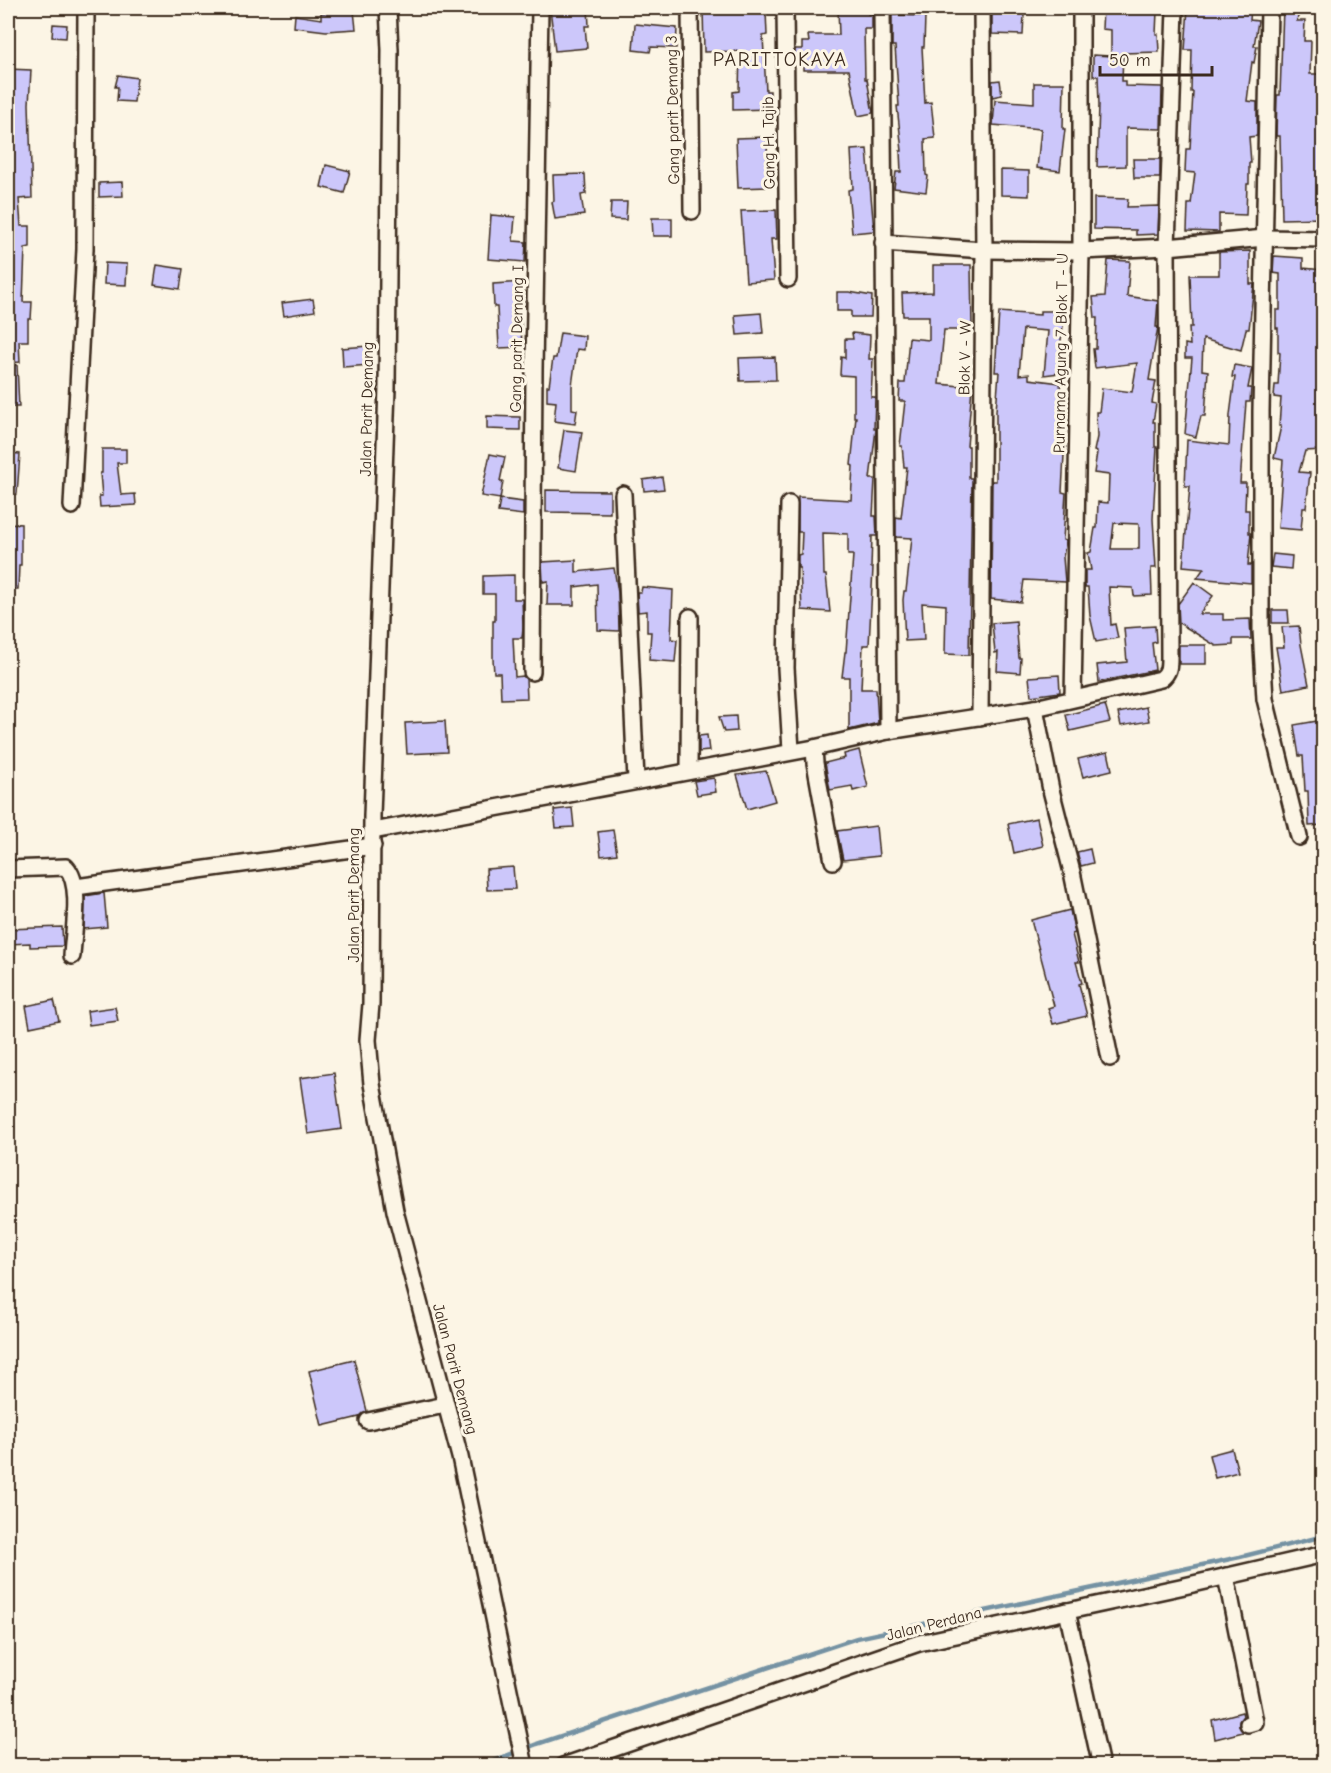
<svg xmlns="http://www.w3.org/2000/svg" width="1331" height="1773" viewBox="0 0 1331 1773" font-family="'Comic Neue',sans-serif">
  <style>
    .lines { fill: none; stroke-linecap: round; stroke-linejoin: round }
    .stream { stroke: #7492a3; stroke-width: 4.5 }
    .building { fill: #ccc7fa; stroke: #3b2a1e; stroke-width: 1.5; fill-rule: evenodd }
    .minor-casing { stroke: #3b2a1e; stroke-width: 20 }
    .minor { stroke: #fcf5e5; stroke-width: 15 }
    .labels { text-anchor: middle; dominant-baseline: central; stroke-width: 6; stroke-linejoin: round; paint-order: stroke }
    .street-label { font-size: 16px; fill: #3b2a1e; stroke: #fcf5e5 }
    .quarter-label { font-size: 20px; letter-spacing: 1.5px; fill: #3b2a1e; stroke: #fcf5e5 }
  </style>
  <rect width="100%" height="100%" fill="#fcf5e5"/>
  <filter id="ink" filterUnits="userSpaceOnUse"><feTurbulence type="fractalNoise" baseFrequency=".0167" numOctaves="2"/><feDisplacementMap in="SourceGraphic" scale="12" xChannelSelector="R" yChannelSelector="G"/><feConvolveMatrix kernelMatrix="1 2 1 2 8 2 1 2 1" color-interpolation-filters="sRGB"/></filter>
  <g filter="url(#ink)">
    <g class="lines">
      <!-- stream -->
      <path class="stream" d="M480 1766 537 1744 857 1638 1240 1557 1324 1536"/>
    </g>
    <!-- building -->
    <g class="building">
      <path d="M550 8H588L589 26H585L587 48 555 51Z"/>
      <path d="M703 8H730V13L766 12 767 35 763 36 766 91H770V109L733 110V92L739 91 740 51 704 52Z"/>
      <path d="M838 8H868V14H872V29H864L865 79H867L873 113 858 116 849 70H803V62H795V49H802V42H809L808 35H839Z"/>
      <path d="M1103 8 1157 11 1156 34H1158L1159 52 1123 53 1122 81H1125V86L1162 87 1161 129 1126 128V166L1097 167 1099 105 1098 76H1093V55L1111 56V30L1102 29Z"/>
      <path d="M1188 8 1228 10V8H1251L1250 20 1258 21 1254 46H1257L1254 63 1252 62 1247 101 1257 102V136L1249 137 1251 163H1249V184H1247L1246 215 1219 214V232L1187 231 1188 204H1191L1195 173 1185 172 1186 149H1190L1193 92H1191L1192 50H1185Z"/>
      <path d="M1283 8H1300L1297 21H1305L1304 41H1311L1310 74H1323V218L1282 219 1280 136H1276L1277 95H1280Z"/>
      <path d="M354 11 356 29 326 31 294 27 295 15 321 19V13Z"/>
      <path d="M992 12 1024 14 1023 35 992 34Z"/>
      <path d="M892 15 925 16 924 47H922L925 103 931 102 935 138 925 139 926 175 928 176 926 192 894 188 896 172H901L900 151H902L897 106H899L895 46H892Z"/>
      <path d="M53 24 67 25 66 38 52 37Z"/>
      <path d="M635 24 677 28 676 48 651 47 650 52 633 50Z"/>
      <path d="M8 69 31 70 29 104 32 198 19 199 21 226H30V247L25 248 23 302H32L31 319H28V341H19L20 362 8 363Z"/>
      <path d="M118 75 137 78 134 102 117 101 118 87H115Z"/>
      <path d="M1000 80 1002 95 992 97V81Z"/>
      <path d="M1034 83H1064L1063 129H1065L1060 171 1037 168 1041 129 993 125 995 100 1034 103Z"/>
      <path d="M767 137 768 187 738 188 736 138Z"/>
      <path d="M867 149 874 231 852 233 848 190 853 189 851 150Z"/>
      <path d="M1133 159H1160V178H1134Z"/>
      <path d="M326 165 350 171 344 193 321 187Z"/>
      <path d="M1001 170 1029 171V196L1001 195Z"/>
      <path d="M585 174 586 194 581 195 584 215 555 219 552 202 554 201 553 175Z"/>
      <path d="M122 182 123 196 99 197V183Z"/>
      <path d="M1094 198 1128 199 1127 207 1159 206 1158 234 1136 235V230L1094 229Z"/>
      <path d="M611 202H627L626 220 610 219Z"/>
      <path d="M776 210 777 239H771L774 280 746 282 741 211Z"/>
      <path d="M491 215 515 217 513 241 526 242 525 262 488 259Z"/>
      <path d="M652 218H672V236H653Z"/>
      <path d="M1250 251V284H1254L1249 329H1246L1241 350 1203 339 1202 370 1208 371 1205 416H1201L1196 437 1185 434 1192 358H1185V344L1190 345 1189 327H1192L1190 275H1219V252Z"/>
      <path d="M1274 256 1303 258V268L1323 270V450L1305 451 1299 472 1310 473 1306 508H1303L1301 530 1278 528 1283 460 1274 458 1281 426H1279L1281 398 1274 397 1275 385H1278L1280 353 1278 352V328H1276V310H1280V274L1273 273Z"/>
      <path d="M1108 260 1130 261 1127 296 1158 301 1156 327H1158L1149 380 1156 381 1152 403 1156 404 1153 422H1155V447H1157L1153 519 1156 568H1151L1152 595 1134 596 1133 588 1109 587 1111 625 1115 624 1118 638 1096 642 1090 616 1088 587H1085V570H1091L1088 553 1091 552 1095 528H1097L1098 502 1108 503 1109 475 1094 473 1097 452 1094 451 1097 437 1096 412H1099L1102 388 1132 392 1137 363 1095 368 1093 349H1096L1097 318H1095L1093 297 1105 296ZM1114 523 1139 524V549H1111Z"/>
      <path d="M105 263 127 264 126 285 104 284Z"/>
      <path d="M157 265 183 269 180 289 154 285Z"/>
      <path d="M933 265H971L972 330H944L939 384 972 387 967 446H969V478H972L969 655 945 654 946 605 922 603 924 640 905 641 903 600 904 591H906L912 538 896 537V517L901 518 907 467H904L902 446H900L905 401H899L900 383H905L909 338 929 340V316H903L902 293 933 292Z"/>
      <path d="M523 282 524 306H520L522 347 499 348 497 307H494L493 284Z"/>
      <path d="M837 292H849L872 296 871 317H851V311H837Z"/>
      <path d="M313 299 315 311 284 316 282 303Z"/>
      <path d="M1040 311H1063V326L1058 361 1059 373 1044 375 1048 331 1023 329 1019 375 1029 374V379L1060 383 1061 395H1063L1061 423H1065V436L1062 492 1066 493 1063 540 1066 541 1063 557 1065 582 1024 580 1021 602 991 599 992 481H996V411L999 372H995L999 312 1040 315Z"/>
      <path d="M761 313 763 333 737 335 735 315Z"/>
      <path d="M560 333 585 336 584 350 577 349 572 386V409L577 410 575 424 554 421 556 402 547 401V386H549L553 358H556Z"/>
      <path d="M852 333 870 335 869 359H873L871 397H875L874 429H876L870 479H875L873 516H876L877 536H872L871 568H873L869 645H863L861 689H876L878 723 849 730V677H842L845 652H846L853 555H848V534L823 533 824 575H826L830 612 802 610 800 568H798V555L801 554 802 532H798V497L851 500 853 466 851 465 856 417H854V376L840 375 841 357 845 358V339H853Z"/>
      <path d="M369 346 371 365 343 367 342 348Z"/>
      <path d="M775 357 776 380 740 381 739 358Z"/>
      <path d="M8 365H17L19 407H8Z"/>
      <path d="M1234 365 1252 368 1248 388H1251L1250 402H1246L1240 483H1246L1245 510H1249V533H1251L1248 565H1251V583L1197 578 1204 568 1183 566 1190 486H1185L1187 440 1229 445 1230 415 1235 377H1232Z"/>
      <path d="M487 416 520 417V430L487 429Z"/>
      <path d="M564 430 582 432 576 471 558 468Z"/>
      <path d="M102 449H126V463H117L121 495 135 494 136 505 100 507 99 496H102L100 473H102Z"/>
      <path d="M8 453 20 454 17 494H8Z"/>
      <path d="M490 454 505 457 500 481H503L500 499 481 496Z"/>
      <path d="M662 477 664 489 644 491 643 480Z"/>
      <path d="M546 490 610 491V513L546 512Z"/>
      <path d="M500 499 523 502V515L498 512Z"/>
      <path d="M8 523 21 524V565H19L18 589H8Z"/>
      <path d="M1273 554 1292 556 1291 569 1271 567Z"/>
      <path d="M576 560V572L614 568 618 593 619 631 598 630 597 584 574 587V605H547L548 581 543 582 542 562Z"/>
      <path d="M514 575V599H522L523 627 522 638H513L515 677 523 676 526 679 527 698 501 699 500 673H494L493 659V621H495V594H483V576Z"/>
      <path d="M1194 582 1213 596 1199 614H1223V620L1250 619 1251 639H1233V645L1216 646 1179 623 1178 604Z"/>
      <path d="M642 587 673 590 671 639 677 640 675 662 649 660 651 632H647V611L638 612 637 592H641Z"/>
      <path d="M1272 610H1288L1289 623H1272Z"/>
      <path d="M1016 621 1019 658H1021L1020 673 997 671 998 652 995 653 992 623Z"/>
      <path d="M1155 626 1156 642 1152 643 1155 670 1099 682 1097 665 1127 662 1124 628Z"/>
      <path d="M1299 626 1301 645 1309 685 1283 690 1276 647H1284L1282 627Z"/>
      <rect x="1179" y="645" width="27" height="19"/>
      <path d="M1059 675 1060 692 1031 696 1029 677Z"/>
      <path d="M1105 705 1110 722 1070 731 1066 715Z"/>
      <path d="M1146 707 1149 721 1121 726 1118 713Z"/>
      <path d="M736 716 737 731 724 732 719 717Z"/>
      <path d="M1323 720V773H1321L1323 825 1309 826 1308 791H1305L1303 756H1299L1294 725Z"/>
      <path d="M445 721 447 752 407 754 405 723Z"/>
      <path d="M707 735 709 751 699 752V736Z"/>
      <path d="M859 750 868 787 853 791 852 786 830 790 825 763 845 758 844 754Z"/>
      <path d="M1108 752 1112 770 1083 777 1078 759Z"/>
      <path d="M766 771 775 801 747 809 737 775Z"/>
      <path d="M714 778 716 792 697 795 694 781Z"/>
      <path d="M572 808 574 827 556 828 554 810Z"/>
      <path d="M1037 818 1043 846 1014 853 1008 824Z"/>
      <path d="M876 826 879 856 843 860 837 831Z"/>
      <path d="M613 830 617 854 601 856 598 832Z"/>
      <path d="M1090 849 1093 863 1081 866 1077 852Z"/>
      <path d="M513 867 515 889 487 890 486 869Z"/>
      <path d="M104 893 107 927 84 929 85 896Z"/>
      <path d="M1070 910 1075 933 1072 934 1079 962H1076L1082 983 1079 984 1087 1016 1053 1024 1048 1008 1054 1006 1031 920Z"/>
      <path d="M62 927 63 946 30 947V943L8 944V929Z"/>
      <path d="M54 1000 59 1021 30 1027 26 1006Z"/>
      <path d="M115 1007 118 1021 89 1025 87 1011Z"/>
      <path d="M334 1073 342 1129 308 1134 300 1078Z"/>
      <path d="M354 1360 367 1411 359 1417 322 1426 309 1371Z"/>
      <path d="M1232 1449 1238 1472 1215 1478 1209 1455Z"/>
      <path d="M1242 1712 1243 1716 1239 1721V1726L1243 1732 1215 1739 1212 1720Z"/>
    </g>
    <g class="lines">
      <defs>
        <g id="minor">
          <path d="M388 8 390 50 387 388 372 816 371 1004 368 1040 372 1084 395 1211 460 1457 525 1766"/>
          <path d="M690 8 692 211"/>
          <path d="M785 8 788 279"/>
          <path d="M882 8 888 731"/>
          <path d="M1269 8 1261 411V630L1265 699 1299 837"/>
          <path d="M883 243 984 250 1081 251 1167 247 1265 238 1324 239"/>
          <path d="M623 494 636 780"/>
          <path d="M789 504 786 668 791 750"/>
          <path d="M72 506 85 249 86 8"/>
          <path d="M532 672 534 370 540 8"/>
          <path d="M1073 698 1081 251V8"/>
          <path d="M1035 708 1051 790 1072 872 1110 1058"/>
          <path d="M980 717 984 250 982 8"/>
          <path d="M814 748 815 763 833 861"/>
          <path d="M689 770 690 617"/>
          <path d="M373 831 814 748 888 731 1035 708 1161 679C1169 673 1169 667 1169 657L1167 247 1175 8"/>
          <path d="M8 869 66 867C83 885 73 932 72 956"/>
          <path d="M76 887 373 846"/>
          <path d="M368 1421 445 1405"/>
          <path d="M1226 1576 1255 1722 1248 1724"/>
          <path d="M1067 1611 1101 1766"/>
          <path d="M563 1766 919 1643 1180 1587 1324 1554"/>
        </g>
      </defs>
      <!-- minor casing -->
      <use href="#minor" class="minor-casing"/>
      <!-- minor -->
      <use href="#minor" class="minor"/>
    </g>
  </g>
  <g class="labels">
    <!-- street labels -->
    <g class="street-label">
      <text transform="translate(673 110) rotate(-91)">Gang parit Demang 3</text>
      <text transform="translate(769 143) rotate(-91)">Gang H. Tajib</text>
      <text transform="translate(517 339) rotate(-89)">Gang parit Demang I</text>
      <text transform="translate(1061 353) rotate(-89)">Purnama Agung 7 Blok T - U</text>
      <text transform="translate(965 358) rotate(-89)">Blok V - W</text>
      <text transform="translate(367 409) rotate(-89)">Jalan Parit Demang</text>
      <text transform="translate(354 895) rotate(-90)">Jalan Parit Demang</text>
      <text transform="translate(455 1369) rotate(75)">Jalan Parit Demang</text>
      <text transform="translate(934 1624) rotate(-14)">Jalan Perdana</text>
    </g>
    <!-- quarter labels -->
    <g class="quarter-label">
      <text x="780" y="59">PARITTOKAYA</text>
    </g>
  </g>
  <!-- margin -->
  <rect width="1331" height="1773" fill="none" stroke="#fcf5e5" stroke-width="30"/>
  <rect x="15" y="15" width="1301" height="1743" fill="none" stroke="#3b2a1e" stroke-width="2" filter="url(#ink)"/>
  <!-- scale -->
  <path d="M1100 66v9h112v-9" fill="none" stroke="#3b2a1e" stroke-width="3"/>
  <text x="1109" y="66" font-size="18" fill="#3b2a1e" stroke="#fcf5e5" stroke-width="4.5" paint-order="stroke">50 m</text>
</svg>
